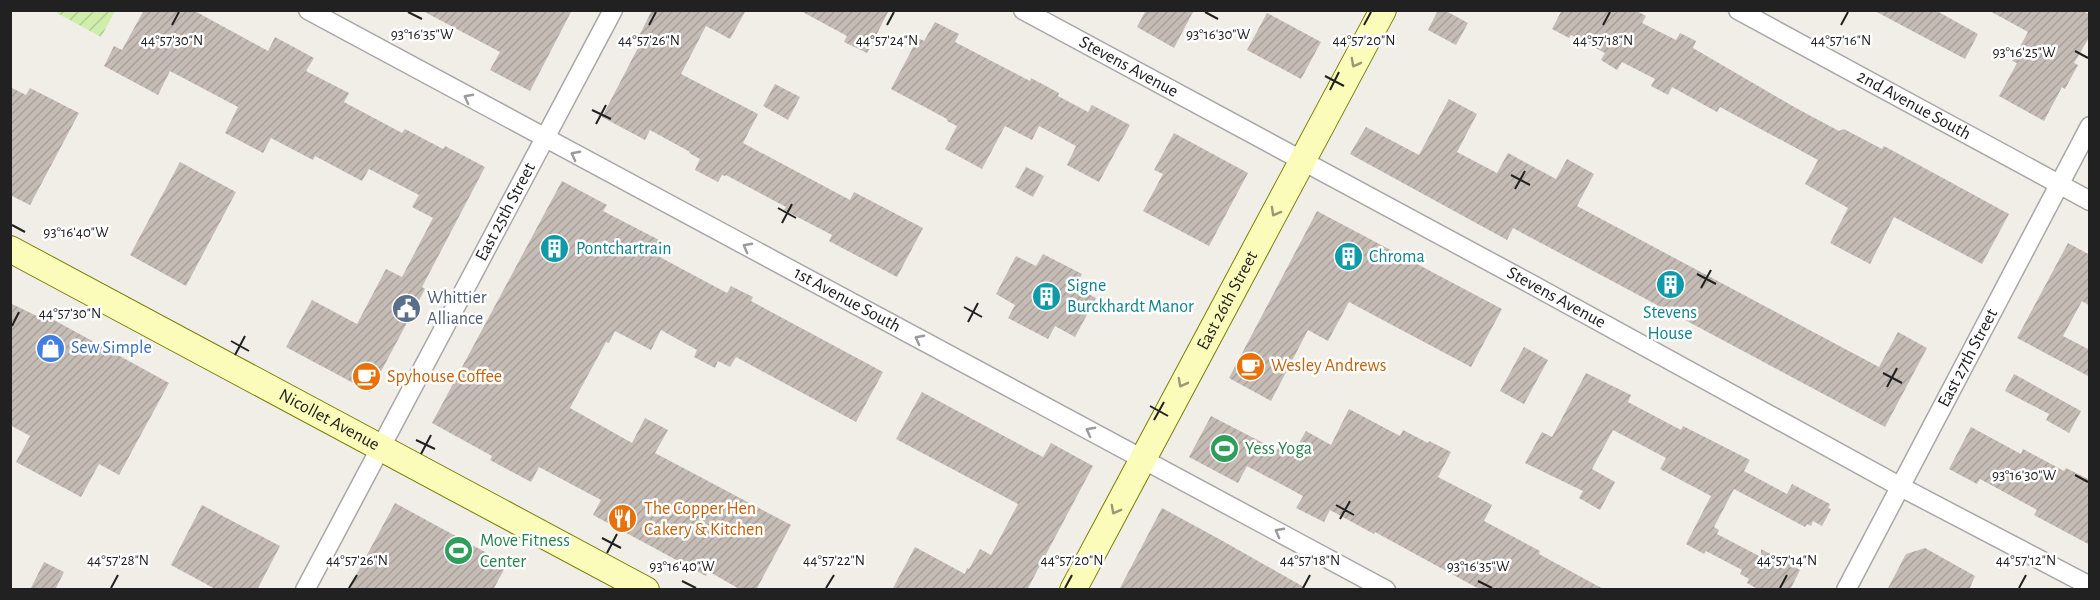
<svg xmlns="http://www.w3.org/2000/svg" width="2100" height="600" viewBox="0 0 2100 600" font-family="'Alegreya Sans',sans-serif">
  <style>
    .garden { fill: url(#garden-furrows) }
    .building { fill: url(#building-hatch) }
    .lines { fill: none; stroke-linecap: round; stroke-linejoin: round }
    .street-casing { stroke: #a8a8a8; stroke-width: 21 }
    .secondary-casing { stroke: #787f00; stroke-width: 28 }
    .street { stroke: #fff; stroke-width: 18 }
    .secondary { stroke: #fcfcba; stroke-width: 26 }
    .oneway { stroke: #999975 }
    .oneway2 { stroke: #9b9b9b }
    .ticks { fill: none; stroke: #212121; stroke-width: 2 }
    .labels { text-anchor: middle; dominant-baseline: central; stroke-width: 5; stroke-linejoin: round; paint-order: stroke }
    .street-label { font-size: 18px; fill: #212121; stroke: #fff }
    .culture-label { font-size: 18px; fill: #0d838f; stroke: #fff; text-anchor: start }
    .service-label { font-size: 18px; fill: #4e5e75; stroke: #fff; text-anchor: start }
    .shop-label { font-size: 18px; fill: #366cbe; stroke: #fff; text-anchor: start }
    .food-label { font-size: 18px; fill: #c56008; stroke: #fff; text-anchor: start }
    .leisure-label { font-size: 18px; fill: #27864d; stroke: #fff; text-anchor: start }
    .ticks-label { font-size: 15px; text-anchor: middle; fill: #212121; stroke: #fff; stroke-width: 5; stroke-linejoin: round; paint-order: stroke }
  </style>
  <defs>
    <pattern id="garden-furrows" width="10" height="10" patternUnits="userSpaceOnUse" patternTransform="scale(1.5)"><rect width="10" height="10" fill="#cfedab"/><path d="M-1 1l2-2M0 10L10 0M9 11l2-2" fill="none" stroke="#b1cb93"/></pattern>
    <pattern id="building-hatch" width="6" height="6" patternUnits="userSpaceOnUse" patternTransform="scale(1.5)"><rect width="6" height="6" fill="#c6bcb6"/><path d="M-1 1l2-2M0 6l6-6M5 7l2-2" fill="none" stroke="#aaa19c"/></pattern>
  </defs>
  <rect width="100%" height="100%" fill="#f1ede7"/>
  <!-- garden -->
  <path class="garden" d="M58 11V10L115 11 101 37 57 13Z"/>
  <!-- building -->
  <g class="building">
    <path d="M144 10H193L268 51 275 37 314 58 306 71 349 93 344 102 402 133 405 129 443 149 445 146 485 167 422 287 425 289 370 392 286 347 312 300 357 324 386 269 402 277 433 218 412 207 419 195 369 169 362 181 315 156 313 160 271 138 263 153 225 133 238 107 170 71 158 95 104 66 114 46 122 50Z"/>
    <path d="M421 10H572L530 91 490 70 500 52Z"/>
    <path d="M652 10H746L730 39 706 26 681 74 758 114 743 143 850 200 854 192 923 228 897 277 829 241 832 235 784 210 786 207 726 175 725 176 722 175 718 182 695 170 700 159 689 153 690 152 650 130 645 140 602 117 641 42 637 40Z"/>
    <path d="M799 10H889L867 53 844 42 847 36Z"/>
    <path d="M1146 10H1194L1174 48 1137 27Z"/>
    <path d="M1438 10H1444L1468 23 1456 45 1428 30Z"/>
    <path d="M1562 10H1635L1646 16 1642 23 1676 40 1680 33 1696 41 1693 48 1796 108 1839 131 1844 129 1882 149 1884 146 2009 214 1982 264 1894 217 1870 264 1830 243 1848 208 1805 184 1818 160 1720 107 1717 112 1672 87 1668 95 1651 86 1655 79 1622 62 1617 70 1601 60 1605 53 1571 35 1569 38 1552 29Z"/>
    <path d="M1873 10H1935L1978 34 1965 59Z"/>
    <path d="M1988 10H2081L2090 15V36L2074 63 2078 65 2065 89 2062 87 2044 121 1999 96 2017 63 2012 61 2028 32Z"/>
    <path d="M1267 13 1321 42 1301 79 1247 50Z"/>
    <path d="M935 22 959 34 955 42 1030 81 1031 78 1059 93 1058 96 1088 112 1092 105 1130 125 1099 182 1067 165 1076 146 1039 126 1032 140 1005 126 982 169 945 149 957 126 947 121V119L891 89 918 38 924 41Z"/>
    <path d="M775 84 800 97 788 120 763 106Z"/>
    <path d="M10 87 26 95 30 88 79 113 30 205 10 195Z"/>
    <path d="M1449 99 1477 114 1457 152 1497 173 1508 153 1556 179 1567 159 1594 174 1577 206 1879 367 1898 332 1927 348 1885 427 1513 228 1507 240 1350 154 1366 127 1419 155Z"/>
    <path d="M1174 133 1248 173 1209 246 1143 211 1163 174 1154 170Z"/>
    <path d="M180 162 236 192 186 286 130 255Z"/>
    <path d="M1026 167 1044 176 1033 197 1015 187Z"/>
    <path d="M562 181 607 205 603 211 663 242 656 255 727 293 731 286 753 297 751 301 883 372 856 422 736 357 730 367 718 361 715 368 694 357 697 350 661 330 651 350 615 331 609 343 606 342 570 408 632 443 645 418 668 430 655 453 791 525 756 590H741L708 571 706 576 593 515 601 500 539 467 531 482 490 460 492 456 432 423Z"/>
    <path d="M1317 211 1502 309 1471 367 1349 302 1328 341 1308 330 1271 401 1229 378Z"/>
    <path d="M2068 243 2090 255V306L2082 301 2063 336 2090 350V377L2017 338Z"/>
    <path d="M1043 254 1082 274 1075 287 1096 298 1075 337 1055 326 1048 339 1008 318 1015 305 996 294 1016 256 1036 266Z"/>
    <path d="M10 303 41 318 43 314 169 383 119 475 99 464 81 497 16 462 30 436 10 425Z"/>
    <path d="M1524 347 1548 360 1524 404 1500 391Z"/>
    <path d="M1586 373 1631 395 1628 402 1681 430 1683 426 1750 460 1744 471 1787 494 1792 484 1830 504 1828 508 1831 509 1822 526 1813 521 1811 526 1807 524 1805 527 1734 489 1714 527 1719 530 1717 534 1761 557V549L1800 570 1790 590H1759L1747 583 1749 579 1740 574 1742 570 1706 551 1704 554 1686 544 1711 496 1660 469 1666 458 1613 430 1592 469 1615 482 1600 510 1579 498 1583 491 1525 463 1542 432 1552 437Z"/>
    <path d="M2014 374 2081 411 2069 433 2046 420 2049 414 2005 391Z"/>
    <path d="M922 392 1043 457 1051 443 1093 466 1027 590H892L915 547 965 574 967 568 969 569 980 549 991 555 1018 504 896 439Z"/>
    <path d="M1349 409 1400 436 1403 430 1428 443 1429 441 1451 452 1438 477 1492 505 1484 521 1540 551 1539 554 1605 590H1481L1375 532 1374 534 1330 510 1324 522 1296 508 1303 496 1247 466 1238 483 1189 457 1211 416 1277 450 1281 445 1295 450 1306 431 1331 445Z"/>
    <path d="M1971 427 2021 454 2023 449 2064 471 2066 468 2090 480V545L2034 515 2037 510 1980 479 1977 484 1949 469Z"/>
    <path d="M395 503 507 564 493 590H348Z"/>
    <path d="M202 505 280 546 257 590H217L171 565Z"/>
    <path d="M1162 508 1221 540 1309 590H1119Z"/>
    <path d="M1925 548 1975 576 1969 590H1887L1906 554Z"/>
    <path d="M44 562 64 572 55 590H30Z"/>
  </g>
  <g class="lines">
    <defs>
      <g id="street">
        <path id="s1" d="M308 10 1386 590"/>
        <path id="s2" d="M1023 10 1531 284 1899 486 2090 586"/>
        <path id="s3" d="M1738 10 2090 201"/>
        <path id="s4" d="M305 590 613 10"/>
        <path id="s5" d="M1846 590 2090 126"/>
      </g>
      <g id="secondary">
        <path id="s6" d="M10 249 646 590"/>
        <path id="s7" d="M1073 590 1383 10"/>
      </g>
    </defs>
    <!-- street casing -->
    <use href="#street" class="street-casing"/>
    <!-- secondary casing -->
    <use href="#secondary" class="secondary-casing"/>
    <!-- street -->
    <use href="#street" class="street"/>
    <!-- secondary -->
    <use href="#secondary" class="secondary"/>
  </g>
  <!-- one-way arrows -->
  <defs><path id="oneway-chevron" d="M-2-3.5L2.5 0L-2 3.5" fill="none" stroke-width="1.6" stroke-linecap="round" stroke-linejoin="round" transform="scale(1.5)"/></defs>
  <g class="oneway">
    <use href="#oneway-chevron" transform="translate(1355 63) rotate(118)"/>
    <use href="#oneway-chevron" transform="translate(1275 212) rotate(119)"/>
    <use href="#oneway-chevron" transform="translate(1182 383) rotate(118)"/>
    <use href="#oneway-chevron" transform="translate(1115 510) rotate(118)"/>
  </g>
  <g class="oneway2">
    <use href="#oneway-chevron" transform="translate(468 98) rotate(-152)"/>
    <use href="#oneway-chevron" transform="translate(575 155) rotate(-152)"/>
    <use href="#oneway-chevron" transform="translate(747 247) rotate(-152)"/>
    <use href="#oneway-chevron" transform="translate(919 339) rotate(-152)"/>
    <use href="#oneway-chevron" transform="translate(1090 431) rotate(-152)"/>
    <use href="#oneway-chevron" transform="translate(1279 532) rotate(-152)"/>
  </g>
  <!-- ticks -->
  <path class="ticks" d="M408 12 422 19M1205 12 1218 19M172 25 179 12M649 25 656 12M887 25 894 12M1364 25 1371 12M1603 25 1610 12M1841 25 1848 12M2075 51 2088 58M1325 76 1344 86M1330 90 1339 72M592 110 611 119M596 124 606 105M1511 175 1530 185M1515 189 1525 171M778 208 796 218M782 223 792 204M12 225 25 232M1697 274 1716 284M1701 288 1711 270M964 307 982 317M968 322 978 303M12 326 19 312M231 341 249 351M235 355 245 336M1883 373 1902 383M1887 387 1897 368M1150 406 1168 416M1154 420 1164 402M416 440 435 449M421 454 431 435M2075 475 2088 482M1336 505 1354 515M1340 519 1350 501M602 538 621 548M607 553 617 534M682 581 696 588M1478 581 1492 588M111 588 118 575M349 588 357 575M826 588 834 575M1065 588 1072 575M1303 588 1310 575M1780 588 1787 575M2019 588 2026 575"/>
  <!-- icons -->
  <defs>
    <symbol id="building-disc" viewBox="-11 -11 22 22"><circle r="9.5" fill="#0f9aa8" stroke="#fff"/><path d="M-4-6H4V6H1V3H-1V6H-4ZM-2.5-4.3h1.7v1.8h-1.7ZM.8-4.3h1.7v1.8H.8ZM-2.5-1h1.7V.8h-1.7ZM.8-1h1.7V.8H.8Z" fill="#fff"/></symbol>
    <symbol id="civic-disc" viewBox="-11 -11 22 22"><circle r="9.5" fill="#5c6f8a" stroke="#fff"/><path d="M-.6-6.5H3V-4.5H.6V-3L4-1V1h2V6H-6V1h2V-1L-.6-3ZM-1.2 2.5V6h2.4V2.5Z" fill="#fff"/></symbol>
    <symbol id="shop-disc" viewBox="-11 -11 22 22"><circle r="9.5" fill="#3f7fe0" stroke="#fff"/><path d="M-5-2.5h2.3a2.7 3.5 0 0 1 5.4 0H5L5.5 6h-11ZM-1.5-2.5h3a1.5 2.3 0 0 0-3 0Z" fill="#fff"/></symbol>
    <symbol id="cafe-disc" viewBox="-11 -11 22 22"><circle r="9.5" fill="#e8710a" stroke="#fff"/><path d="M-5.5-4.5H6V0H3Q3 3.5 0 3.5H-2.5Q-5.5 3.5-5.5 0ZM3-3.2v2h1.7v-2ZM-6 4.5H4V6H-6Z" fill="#fff"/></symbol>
    <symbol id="stadium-disc" viewBox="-11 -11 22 22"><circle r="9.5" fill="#2e9e5b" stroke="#fff"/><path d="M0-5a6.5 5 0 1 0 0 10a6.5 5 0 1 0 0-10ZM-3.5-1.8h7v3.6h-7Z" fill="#fff"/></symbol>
    <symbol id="restaurant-disc" viewBox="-11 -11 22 22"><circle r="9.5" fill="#e8710a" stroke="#fff"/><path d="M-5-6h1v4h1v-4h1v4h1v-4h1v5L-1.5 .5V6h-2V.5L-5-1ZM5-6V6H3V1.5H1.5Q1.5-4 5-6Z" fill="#fff"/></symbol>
  </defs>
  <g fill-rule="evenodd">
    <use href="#building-disc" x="538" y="232" width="33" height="33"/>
    <use href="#building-disc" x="1332" y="240" width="33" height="33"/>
    <use href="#building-disc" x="1654" y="268" width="33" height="33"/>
    <use href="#building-disc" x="1030" y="280" width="33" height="33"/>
    <use href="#civic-disc" x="390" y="292" width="33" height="33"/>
    <use href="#shop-disc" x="34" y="332" width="33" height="33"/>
    <use href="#cafe-disc" x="1234" y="350" width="33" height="33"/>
    <use href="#cafe-disc" x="350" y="360" width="33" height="33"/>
    <use href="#stadium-disc" x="1208" y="432" width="33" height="33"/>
    <use href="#restaurant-disc" x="606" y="502" width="33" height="33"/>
    <use href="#stadium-disc" x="442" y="534" width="33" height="33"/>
  </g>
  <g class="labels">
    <!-- street labels -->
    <g class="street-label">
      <text stroke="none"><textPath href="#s2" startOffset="120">Stevens Avenue</textPath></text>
      <text stroke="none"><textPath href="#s3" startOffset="200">2nd Avenue South</textPath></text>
      <text stroke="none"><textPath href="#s4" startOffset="428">East 25th Street</textPath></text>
      <text stroke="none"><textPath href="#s2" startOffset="606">Stevens Avenue</textPath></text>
      <text stroke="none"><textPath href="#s1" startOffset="612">1st Avenue South</textPath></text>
      <text stroke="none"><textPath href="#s7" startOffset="328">East 26th Street</textPath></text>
      <text stroke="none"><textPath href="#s5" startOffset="262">East 27th Street</textPath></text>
      <text stroke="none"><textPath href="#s6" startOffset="362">Nicollet Avenue</textPath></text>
    </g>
    <!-- culture labels -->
    <g class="culture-label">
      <text x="576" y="249">Pontchartrain</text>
      <text x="1369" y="257">Chroma</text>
      <text x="1067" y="286">Signe<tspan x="1067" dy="21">Burckhardt Manor</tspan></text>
      <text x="1670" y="313" text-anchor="middle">Stevens<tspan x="1670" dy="21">House</tspan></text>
    </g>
    <!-- service labels -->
    <g class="service-label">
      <text x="427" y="298">Whittier<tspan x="427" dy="21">Alliance</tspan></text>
    </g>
    <!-- shop labels -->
    <g class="shop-label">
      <text x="71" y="348">Sew Simple</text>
    </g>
    <!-- food labels -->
    <g class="food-label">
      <text x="1271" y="366">Wesley Andrews</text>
      <text x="387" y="377">Spyhouse Coffee</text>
      <text x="644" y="509">The Copper Hen<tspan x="644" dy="21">Cakery &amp; Kitchen</tspan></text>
    </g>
    <!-- leisure labels -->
    <g class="leisure-label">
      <text x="1245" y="449">Yess Yoga</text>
      <text x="480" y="541">Move Fitness<tspan x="480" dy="21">Center</tspan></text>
    </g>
  </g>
  <g class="ticks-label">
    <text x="422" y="39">93°16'35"W</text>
    <text x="1218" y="39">93°16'30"W</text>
    <text x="1364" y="45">44°57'20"N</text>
    <text x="1603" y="45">44°57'18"N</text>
    <text x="172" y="45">44°57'30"N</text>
    <text x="649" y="45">44°57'26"N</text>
    <text x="887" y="45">44°57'24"N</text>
    <text x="1841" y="45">44°57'16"N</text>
    <text x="2024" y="57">93°16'25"W</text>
    <text x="76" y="237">93°16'40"W</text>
    <text x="70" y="318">44°57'30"N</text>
    <text x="2024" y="480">93°16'30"W</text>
    <text x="118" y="565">44°57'28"N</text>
    <text x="357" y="565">44°57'26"N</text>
    <text x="834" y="565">44°57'22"N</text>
    <text x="1072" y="565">44°57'20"N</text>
    <text x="1310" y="565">44°57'18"N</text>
    <text x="1787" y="565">44°57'14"N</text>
    <text x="2026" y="565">44°57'12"N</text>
    <text x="682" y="571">93°16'40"W</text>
    <text x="1478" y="571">93°16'35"W</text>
  </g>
  <!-- border -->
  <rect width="2100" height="600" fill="none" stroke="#212121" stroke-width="24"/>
</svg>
